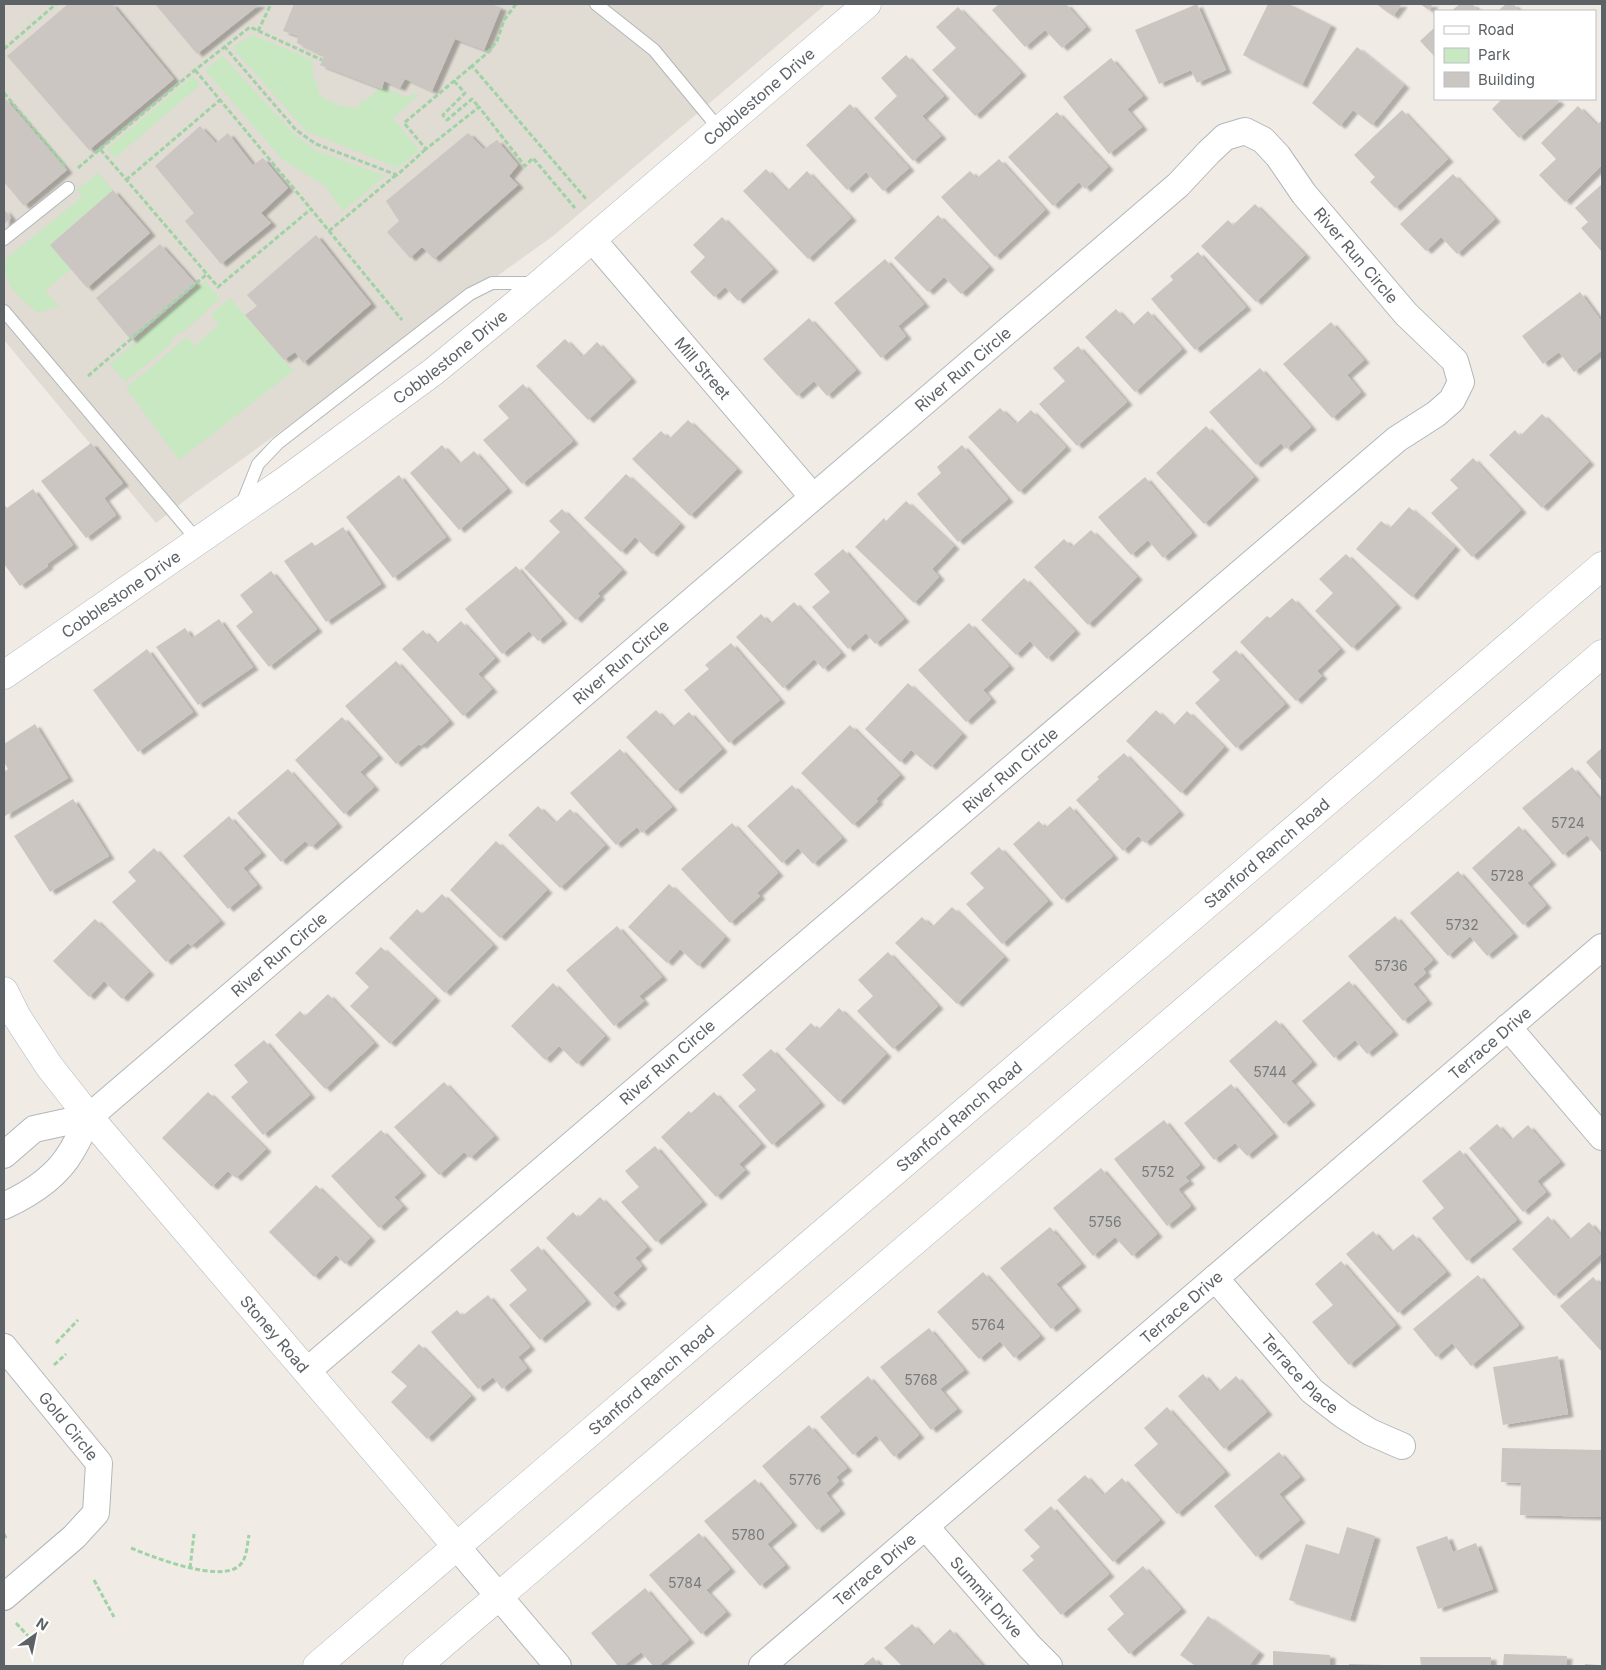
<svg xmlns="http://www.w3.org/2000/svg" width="1606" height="1670" viewBox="0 0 1606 1670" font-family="Inter,sans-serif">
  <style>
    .education { fill: #e0dbd3 }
    .green { fill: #c7e8c1 }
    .building { fill: #cbc6c1; filter: url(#shadow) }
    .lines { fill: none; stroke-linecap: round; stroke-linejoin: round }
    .lane-casing { stroke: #b2b7ba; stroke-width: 14 }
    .street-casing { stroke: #b2b7ba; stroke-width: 28 }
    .secondary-casing { stroke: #b1b6ba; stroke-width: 29 }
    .path { stroke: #9fd3a5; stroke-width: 3; stroke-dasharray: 5 2.5; stroke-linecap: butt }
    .lane { stroke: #fff; stroke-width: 12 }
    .street { stroke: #fff; stroke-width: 26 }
    .secondary { stroke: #fff; stroke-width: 28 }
    .labels { text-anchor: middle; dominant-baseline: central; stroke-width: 4; stroke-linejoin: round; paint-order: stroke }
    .number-label { font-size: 14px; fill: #787b7d }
    .street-label { font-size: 16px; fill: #5d6266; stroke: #fff }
  </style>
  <defs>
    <filter id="shadow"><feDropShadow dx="5.5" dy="3" stdDeviation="1" flood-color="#0004"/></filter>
  </defs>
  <rect width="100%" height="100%" fill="#f0ebe5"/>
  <!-- education -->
  <path class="education" d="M4 4H826L553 236 188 498 156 523 4 340Z"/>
  <!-- green -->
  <g class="green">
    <path d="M252 35 312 60 313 77 319 88 317 91C328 104 342 108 359 107V102L368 99 379 88 382 89 383 87 409 98 412 93 419 95 393 118 419 150 398 168 306 131 233 48Z"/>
    <path d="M223 56 294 134 315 150 385 176 343 211 325 186 282 159 205 70Z"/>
    <path d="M193 76 200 85 115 158 107 149Z"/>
    <path d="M98 173 113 190 50 245 71 269 45 291 59 306 38 313C20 297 0 285 7 258L82 197 77 190Z"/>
    <path d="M205 281 220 299 183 332 175 335 169 346 125 382 110 364Z"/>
    <path d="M230 298 293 371 179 460 126 388 187 337 195 346 219 324 211 315Z"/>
  </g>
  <!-- building -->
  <g class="building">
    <path d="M68 4H112L174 79 89 150 7 56Z"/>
    <path d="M155 4H260L197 54Z"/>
    <path d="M294 4H492L501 8 484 50 455 39 432 91 405 79 400 88 384 81 382 89 320 65 324 56 297 43 298 36 283 31Z"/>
    <path d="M999 4H1066L1086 27 1062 48 1045 30 1025 47 992 10Z"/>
    <path d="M1197 4 1226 70 1197 83 1191 70 1159 84 1135 30Z"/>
    <path d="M1268 4H1289L1331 25 1302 85 1243 55Z"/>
    <path d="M1376 4H1402L1393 16Z"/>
    <path d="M1420 4H1433L1429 10Z"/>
    <path d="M1460 4H1472L1479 11H1451Z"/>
    <path d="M1506 4H1513L1520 11H1498Z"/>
    <path d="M958 7 1021 73 975 116 932 70 956 48 936 27Z"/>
    <path d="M1435 27V57L1420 41Z"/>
    <path d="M1357 47 1404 85 1372 125 1353 110 1340 126 1312 103Z"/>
    <path d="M906 55 944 96 922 116 941 136 913 161 874 118 897 96 881 78Z"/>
    <path d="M1111 58 1143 96 1127 109 1142 127 1109 154 1063 97Z"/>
    <path d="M4 97 67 170 24 206 4 182Z"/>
    <path d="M1502 99H1556L1559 102 1519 138 1492 109Z"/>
    <path d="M850 104 909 168 883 191 866 172 847 190 806 145Z"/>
    <path d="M1578 106 1597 125 1602 120V165L1565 202 1539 175 1556 159 1541 143Z"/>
    <path d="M1402 110 1448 159 1395 208 1370 182 1375 177 1354 155Z"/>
    <path d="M1057 112 1108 167 1085 189 1079 182 1053 206 1008 157Z"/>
    <path d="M200 126 216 143 228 133 253 165 263 158 288 188 261 213 271 223 221 264 185 221 194 213 155 166Z"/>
    <path d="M468 133 484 149 497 140 518 165 509 176 518 185 434 259 422 247 410 258 387 232 399 221 386 201Z"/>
    <path d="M999 159 1045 210 995 257 941 197 970 171 977 178Z"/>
    <path d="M766 169 787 191 807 171 851 218 808 259 743 191Z"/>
    <path d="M1453 174 1495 219 1457 254 1441 237 1426 251 1400 224Z"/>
    <path d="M1602 184V252L1581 228 1588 222 1575 208Z"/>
    <path d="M113 190 150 233 87 288 50 245Z"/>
    <path d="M1255 204 1305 255 1256 302 1201 246 1228 220 1233 225Z"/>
    <path d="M4 209 11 218 4 224Z"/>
    <path d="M938 215 989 267 961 294 944 277 928 292 894 258Z"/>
    <path d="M722 217 773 269 738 301 725 287 714 297 690 272 705 257 693 245Z"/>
    <path d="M316 235 371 304 303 363 295 352 284 360 245 315 257 306 247 295Z"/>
    <path d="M160 244 196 284 131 340 96 298Z"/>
    <path d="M1198 252 1246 307 1195 350 1151 299 1173 280 1170 276Z"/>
    <path d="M885 259 924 304 898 326 906 336 881 358 834 303Z"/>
    <path d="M1580 292 1602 322V350L1574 372 1559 352 1543 364 1522 336Z"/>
    <path d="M1116 309 1132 326 1148 311 1182 349 1135 392 1085 337Z"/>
    <path d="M809 318 856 370 827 396 814 381 797 396 763 359Z"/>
    <path d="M1331 322 1364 360 1347 375 1361 392 1332 418 1283 364Z"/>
    <path d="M565 339 582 357 597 342 631 379 588 420 536 366Z"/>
    <path d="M1078 346 1127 402 1077 446 1039 404 1065 381 1053 368Z"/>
    <path d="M1260 368 1311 427 1286 449 1281 443 1256 465 1209 412Z"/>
    <path d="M523 384 573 441 522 484 483 440 509 418 498 406Z"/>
    <path d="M1000 408 1016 424 1031 410 1066 447 1019 492 968 437Z"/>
    <path d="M1542 414 1589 462 1542 508 1489 455 1515 430 1520 436Z"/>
    <path d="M688 420 737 469 690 516 632 459 661 431 669 439Z"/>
    <path d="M1206 426 1254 477 1204 524 1156 473Z"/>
    <path d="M91 443 123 483 104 498 116 515 86 538 41 481Z"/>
    <path d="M442 445 459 464 474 451 507 489 459 530 410 473Z"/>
    <path d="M962 445 1008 499 958 542 917 494 941 473 937 467Z"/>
    <path d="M1473 458 1521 510 1472 557 1431 513 1458 488 1450 480Z"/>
    <path d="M626 474 680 524 652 554 635 537 621 552 584 518Z"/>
    <path d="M399 475 446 537 393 578 346 517Z"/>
    <path d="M1145 477 1192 533 1163 558 1148 540 1131 555 1098 517Z"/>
    <path d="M33 489 73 545 47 564 48 566 20 586 4 564V504L7 508Z"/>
    <path d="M906 501 954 546 932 569 939 577 914 603 855 547 884 518 886 521Z"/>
    <path d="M1409 507 1455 547 1412 597 1356 549 1381 521 1390 528Z"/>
    <path d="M562 509 622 570 597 594 600 596 576 620 524 568 560 532 549 521Z"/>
    <path d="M343 527 381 584 326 622 284 561 312 542 315 546Z"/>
    <path d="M1091 530 1137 577 1088 625 1034 567 1064 539 1072 547Z"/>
    <path d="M843 549 904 619 875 644 866 633 848 649 812 607 830 592 814 574Z"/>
    <path d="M1346 554 1396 605 1352 648 1315 611 1333 593 1319 579Z"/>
    <path d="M516 566 562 621 538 641 529 631 502 654 465 609Z"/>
    <path d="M271 571 317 629 269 667 236 626 253 612 240 595Z"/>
    <path d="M1024 578 1075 631 1047 659 1030 641 1016 655 981 620Z"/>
    <path d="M1292 598 1340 649 1317 671 1322 676 1296 701 1240 642 1267 616 1270 618Z"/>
    <path d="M794 602 841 653 823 669 814 659 783 688 736 637 761 614 770 624Z"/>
    <path d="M219 619 253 667 198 705 156 647 185 628 192 638Z"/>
    <path d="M461 621 495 658 478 674 492 689 463 716 402 649 423 630 436 644Z"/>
    <path d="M969 623 1009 666 983 690 991 699 966 722 918 670Z"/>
    <path d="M731 643 780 700 729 743 684 690 709 669 705 665Z"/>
    <path d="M147 649 193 712 138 752 93 690Z"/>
    <path d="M1236 650 1285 704 1236 748 1195 703 1220 680 1212 672Z"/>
    <path d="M396 661 449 721 421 746 419 744 396 764 345 706Z"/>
    <path d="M908 683 962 734 931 767 911 750 900 762 865 729Z"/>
    <path d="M656 710 672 727 689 712 722 749 676 791 626 737Z"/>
    <path d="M1156 710 1173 726 1187 711 1224 747 1181 793 1126 741Z"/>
    <path d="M342 717 378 756 360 772 374 787 344 814 295 760Z"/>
    <path d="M35 724 68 778 5 816 4 772 8 769 4 762V744Z"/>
    <path d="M850 725 900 775 876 799 878 801 853 825 801 773Z"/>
    <path d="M1602 748V781L1586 762Z"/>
    <path d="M620 749 672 807 642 833 637 827 616 845 570 793Z"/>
    <path d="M1124 753 1179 812 1145 843 1138 836 1123 851 1076 800 1099 779 1097 777Z"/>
    <path d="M1572 767 1602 802V853L1587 835 1563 855 1522 808Z"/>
    <path d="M288 769 337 824 311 847 305 841 281 862 237 813Z"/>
    <path d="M792 785 842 838 813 864 798 848 782 863 747 826Z"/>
    <path d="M73 799 109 856 50 892 14 836Z"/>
    <path d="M538 806 555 823 570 809 605 845 560 888 508 835Z"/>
    <path d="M1070 806 1113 856 1062 900 1013 844 1039 821 1045 828Z"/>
    <path d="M229 816 261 853 243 868 257 885 228 909 183 856Z"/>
    <path d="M732 823 778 873 757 893 760 896 730 923 681 869Z"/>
    <path d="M1519 826 1551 862 1527 883 1546 905 1523 925 1472 868Z"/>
    <path d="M496 841 547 890 500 938 450 890Z"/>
    <path d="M999 847 1048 901 1002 944 966 904 984 888 970 873Z"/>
    <path d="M154 848 220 921 191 946 188 943 166 962 112 902 136 881 128 872Z"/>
    <path d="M1458 871 1513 934 1487 956 1470 936 1448 956 1410 913Z"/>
    <path d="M669 884 725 937 698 966 680 949 667 963 628 927Z"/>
    <path d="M442 894 493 945 445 993 389 938 417 909 422 914Z"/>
    <path d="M952 907 1004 957 957 1004 895 943 922 917 932 927Z"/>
    <path d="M1395 916 1433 960 1423 969 1426 973 1413 984 1427 1001 1403 1021 1348 956Z"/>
    <path d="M95 919 149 972 122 999 104 981 89 997 53 961Z"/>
    <path d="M617 926 662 977 639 996 644 1001 614 1026 566 970Z"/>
    <path d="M381 947 435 998 390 1044 350 1006 369 987 355 973Z"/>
    <path d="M888 952 938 1006 893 1049 857 1011 873 996 858 980Z"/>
    <path d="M1349 981 1393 1032 1367 1054 1355 1040 1334 1058 1302 1021Z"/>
    <path d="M553 983 605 1036 577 1064 559 1046 545 1060 511 1026Z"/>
    <path d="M328 994 374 1043 325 1089 275 1035 300 1011 305 1016Z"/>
    <path d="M839 1008 886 1054 839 1102 785 1049 811 1023 818 1030Z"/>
    <path d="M1276 1020 1312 1062 1291 1081 1310 1102 1284 1124 1229 1061Z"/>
    <path d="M264 1040 310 1095 263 1135 231 1097 248 1082 234 1065Z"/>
    <path d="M771 1049 820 1103 772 1145 738 1106 756 1090 742 1075Z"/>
    <path d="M444 1082 494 1136 470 1158 464 1152 439 1175 394 1127Z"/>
    <path d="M1231 1084 1273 1134 1247 1156 1235 1143 1214 1160 1184 1123Z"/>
    <path d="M208 1092 266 1149 236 1178 228 1171 212 1187 162 1138Z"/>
    <path d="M714 1092 761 1144 739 1164 745 1170 716 1197 661 1137 689 1111 691 1113Z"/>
    <path d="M1164 1120 1200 1165 1185 1177 1189 1181 1178 1189 1191 1206 1167 1226 1114 1159Z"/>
    <path d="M1497 1124 1511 1140 1528 1125 1560 1162 1537 1181 1546 1192 1523 1212 1469 1148Z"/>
    <path d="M381 1130 421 1173 394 1197 403 1206 379 1228 331 1176Z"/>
    <path d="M655 1146 702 1202 656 1242 621 1202 639 1187 625 1171Z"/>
    <path d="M1460 1150 1517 1220 1467 1261 1432 1218 1444 1208 1422 1181Z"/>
    <path d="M1101 1168 1157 1234 1132 1256 1115 1237 1093 1256 1053 1208Z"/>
    <path d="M316 1185 370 1238 345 1264 336 1255 314 1277 269 1232Z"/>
    <path d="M600 1197 647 1247 635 1258 642 1266 613 1293 621 1301 613 1308 546 1238 573 1212 578 1218Z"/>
    <path d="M1548 1216 1569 1240 1589 1222 1602 1237V1253L1554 1296 1512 1249Z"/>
    <path d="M1050 1227 1081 1264 1056 1284 1076 1308 1051 1329 1000 1268Z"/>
    <path d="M1373 1231 1391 1252 1413 1234 1446 1272 1398 1313 1346 1254Z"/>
    <path d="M538 1246 586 1301 540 1340 509 1305 527 1290 510 1270Z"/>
    <path d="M1341 1261 1396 1325 1349 1365 1312 1322 1333 1305 1315 1284Z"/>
    <path d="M983 1272 1040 1336 1014 1358 1000 1341 979 1359 937 1312Z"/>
    <path d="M1478 1275 1519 1325 1471 1366 1452 1343 1436 1357 1413 1329Z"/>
    <path d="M1593 1277 1602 1287V1352L1560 1306Z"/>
    <path d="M488 1295 530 1347 518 1357 527 1368 502 1389 493 1377 478 1389 431 1332 457 1310 462 1316Z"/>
    <path d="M929 1328 964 1370 940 1389 957 1409 931 1430 880 1367Z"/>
    <path d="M419 1344 471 1396 427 1439 391 1402 407 1386 391 1372Z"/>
    <path d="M1558 1356 1568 1414 1503 1425 1493 1367Z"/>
    <path d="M1203 1374 1218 1392 1236 1376 1267 1412 1224 1449 1178 1396Z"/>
    <path d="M868 1376 919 1435 894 1457 876 1435 853 1455 820 1417Z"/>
    <path d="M1167 1407 1225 1472 1177 1514 1134 1465 1158 1444 1144 1428Z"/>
    <path d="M809 1425 847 1468 836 1477 839 1481 826 1493 840 1511 817 1530 762 1466Z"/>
    <path d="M1502 1448 1602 1450V1517L1520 1515 1521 1483 1501 1482Z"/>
    <path d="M1279 1452 1300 1477 1279 1494 1300 1520 1256 1557 1214 1506Z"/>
    <path d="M1085 1475 1103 1495 1122 1478 1160 1520 1113 1562 1057 1500Z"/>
    <path d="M755 1479 792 1523 767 1544 785 1565 760 1586 704 1521Z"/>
    <path d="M1051 1506 1109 1574 1061 1615 1022 1570 1034 1560 1030 1556 1040 1547 1024 1530Z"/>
    <path d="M1347 1527 1375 1536 1350 1619 1289 1600 1306 1544 1339 1554Z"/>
    <path d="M699 1533 730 1569 706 1590 726 1612 701 1634 649 1575Z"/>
    <path d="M1447 1536 1453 1552 1476 1543 1493 1589 1438 1609 1416 1547Z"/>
    <path d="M1143 1566 1181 1609 1129 1654 1107 1629 1124 1614 1109 1596Z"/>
    <path d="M645 1588 689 1640 658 1666H653L641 1652 623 1666H618L591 1633Z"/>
    <path d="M1208 1616 1259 1652 1249 1666H1196L1180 1655Z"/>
    <path d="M912 1624 932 1646 950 1629 983 1666H902L884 1648Z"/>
    <path d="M1273 1651 1330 1655V1666H1273Z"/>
    <path d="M1504 1654 1567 1656 1566 1666H1503Z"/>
    <path d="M873 1657 880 1666H862Z"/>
    <path d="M1420 1657H1491V1666H1421Z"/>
    <path d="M1349 1664 1384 1665V1666H1349Z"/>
    <path d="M1585 1664 1599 1665V1666H1585Z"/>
  </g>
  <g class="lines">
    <defs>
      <g id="lane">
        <path d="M596 4 654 50 720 130"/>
        <path d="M4 239 68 188"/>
        <path d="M4 311 198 541"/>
        <path d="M242 504 258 464 278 443 470 294 492 283H534"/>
      </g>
      <g id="street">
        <path id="s1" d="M592 239 813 497"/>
        <path d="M1508 1027 1602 1137"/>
        <path id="s2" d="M89 1117 1178 185 1209 152 1225 137 1245 131 1263 140 1278 156 1304 194 1406 314 1455 361 1461 382 1452 400 1436 414 1397 439 307 1371"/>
        <path d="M4 1155 34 1129 89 1117C83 1129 78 1141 71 1152 56 1178 30 1194 4 1206"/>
        <path id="s3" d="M1215 1278 1312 1391 1343 1415 1370 1432 1402 1446"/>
        <path id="s4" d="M4 1347 99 1463 96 1513 74 1537 4 1597"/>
        <path id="s5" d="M925 1526 1030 1647 1049 1666"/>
        <path d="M457 1547 558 1666"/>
        <path id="s6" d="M762 1666 1602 947"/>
      </g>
      <g id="secondary">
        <path id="s7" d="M4 675 286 480 433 372 516 304 867 4"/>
        <path id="s8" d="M4 991 17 1017 49 1066 89 1117 457 1547"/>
        <path id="s9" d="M317 1666 1602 566"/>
        <path d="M417 1666 1602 654"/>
      </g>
    </defs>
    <!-- lane casing -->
    <use href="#lane" class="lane-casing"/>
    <!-- street casing -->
    <use href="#street" class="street-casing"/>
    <!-- secondary casing -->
    <use href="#secondary" class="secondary-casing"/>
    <!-- path -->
    <g class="path">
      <path d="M516 4 504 20 497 41 486 54 472 66 586 199"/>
      <path d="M258 31 271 4"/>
      <path d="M224 46 296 130 316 144 397 175 426 149"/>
      <path d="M4 49 56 4"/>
      <path d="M472 66 404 123 426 149 479 107 525 166 533 158 575 208"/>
      <path d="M195 70 311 209"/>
      <path d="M454 81 465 93 443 115 447 120 472 99 479 107"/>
      <path d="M4 93 66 167"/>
      <path d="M100 149 195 70 250 27 322 60"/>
      <path d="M78 168 100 149 218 287 311 209 402 320"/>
      <path d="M126 180 220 100"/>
      <path d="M329 231 396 175"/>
      <path d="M88 376 207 274"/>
      <path d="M56 1343 78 1320"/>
      <path d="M54 1365 66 1354"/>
      <path d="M4 1534 6 1538"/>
      <path d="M131 1548C152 1557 222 1584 240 1565 247 1558 247 1545 249 1535"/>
      <path d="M190 1568 194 1534"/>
      <path d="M94 1580 114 1617"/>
      <path d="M16 1623 29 1637"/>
    </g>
    <!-- lane -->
    <use href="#lane" class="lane"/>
    <!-- street -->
    <use href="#street" class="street"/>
    <!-- secondary -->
    <use href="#secondary" class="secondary"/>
  </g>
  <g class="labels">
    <!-- number labels -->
    <g class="number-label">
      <text x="1568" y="822">5724</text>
      <text x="1507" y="875">5728</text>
      <text x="1462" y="924">5732</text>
      <text x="1391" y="965">5736</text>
      <text x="1270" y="1071">5744</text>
      <text x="1158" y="1171">5752</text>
      <text x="1105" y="1221">5756</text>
      <text x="988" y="1324">5764</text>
      <text x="921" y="1379">5768</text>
      <text x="805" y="1479">5776</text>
      <text x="748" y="1534">5780</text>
      <text x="685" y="1582">5784</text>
    </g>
    <!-- street labels -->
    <g class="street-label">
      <text stroke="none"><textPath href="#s7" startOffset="952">Cobblestone Drive</textPath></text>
      <text stroke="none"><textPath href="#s2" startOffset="1690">River Run Circle</textPath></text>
      <text stroke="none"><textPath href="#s7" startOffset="548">Cobblestone Drive</textPath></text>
      <text stroke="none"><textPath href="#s1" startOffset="170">Mill Street</textPath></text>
      <text stroke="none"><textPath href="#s2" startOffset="1150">River Run Circle</textPath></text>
      <text stroke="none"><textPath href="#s7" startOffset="142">Cobblestone Drive</textPath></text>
      <text stroke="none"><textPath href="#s2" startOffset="700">River Run Circle</textPath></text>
      <text transform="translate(1010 770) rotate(-41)">River Run Circle</text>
      <text stroke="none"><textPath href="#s9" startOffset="1250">Stanford Ranch Road</textPath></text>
      <text stroke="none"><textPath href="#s2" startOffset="250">River Run Circle</textPath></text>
      <text stroke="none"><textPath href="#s6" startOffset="958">Terrace Drive</textPath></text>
      <text transform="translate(667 1062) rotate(-41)">River Run Circle</text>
      <text stroke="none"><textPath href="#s9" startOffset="845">Stanford Ranch Road</textPath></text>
      <text stroke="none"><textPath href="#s6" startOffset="552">Terrace Drive</textPath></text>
      <text stroke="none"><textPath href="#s8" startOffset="438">Stoney Road</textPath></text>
      <text stroke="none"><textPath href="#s3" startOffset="128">Terrace Place</textPath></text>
      <text stroke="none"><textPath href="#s9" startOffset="440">Stanford Ranch Road</textPath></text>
      <text stroke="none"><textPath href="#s4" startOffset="102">Gold Circle</textPath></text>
      <text stroke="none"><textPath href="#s6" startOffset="148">Terrace Drive</textPath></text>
      <text stroke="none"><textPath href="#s5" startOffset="94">Summit Drive</textPath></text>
    </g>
  </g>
  <!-- border -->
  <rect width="1606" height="1670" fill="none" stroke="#5d6266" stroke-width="10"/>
  <!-- legend -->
  <rect x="1434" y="10" width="162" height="90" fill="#ffffff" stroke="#bec0c2"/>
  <rect x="1444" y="26" width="25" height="8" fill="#ffffff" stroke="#bec0c2"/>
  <text x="1478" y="35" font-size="15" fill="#5d6266">Road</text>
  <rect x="1444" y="48" width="25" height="15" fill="#c7e8c1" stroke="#bec0c2"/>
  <text x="1478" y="60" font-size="15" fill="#5d6266">Park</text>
  <rect x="1444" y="72" width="25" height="15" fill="#cbc6c1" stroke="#bec0c2"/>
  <text x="1478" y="85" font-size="15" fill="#5d6266">Building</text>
  <!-- north arrow -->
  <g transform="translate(35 1635) rotate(33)" stroke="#ffffff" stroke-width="4" paint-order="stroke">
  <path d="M0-4L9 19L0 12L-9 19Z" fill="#5d6266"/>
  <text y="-8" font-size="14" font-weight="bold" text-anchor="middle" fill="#5d6266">N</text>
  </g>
</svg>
